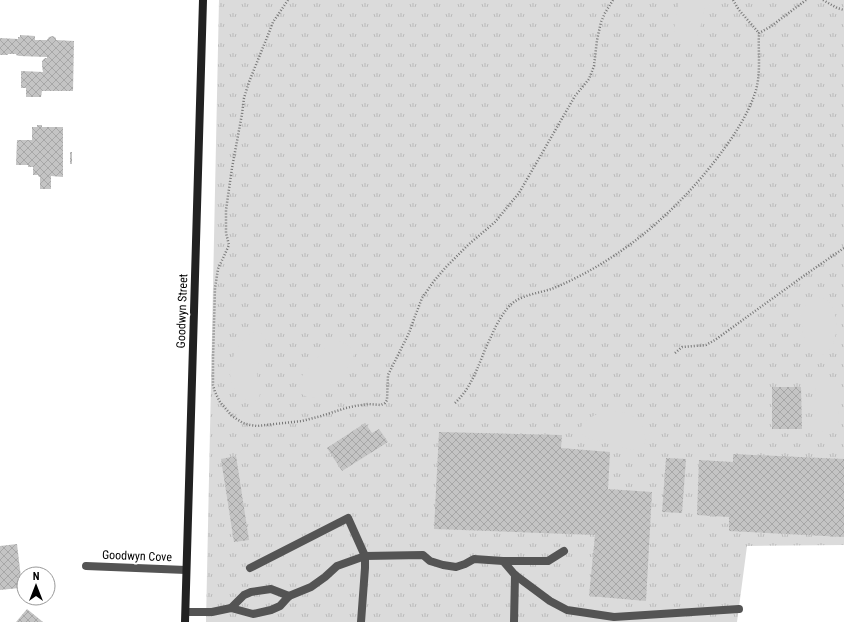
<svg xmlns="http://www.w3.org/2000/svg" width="844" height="622" viewBox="0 0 844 622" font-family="'Roboto Condensed',sans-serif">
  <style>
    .grass { fill: url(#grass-tufts) }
    .garden { fill: #dbdbdb }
    .building { fill: url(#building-cross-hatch) }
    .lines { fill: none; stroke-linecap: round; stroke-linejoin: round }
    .path { stroke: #767676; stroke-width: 2.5; stroke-dasharray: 1 2; stroke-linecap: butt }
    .lane { stroke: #545454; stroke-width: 8 }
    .street { stroke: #545454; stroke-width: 8 }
    .secondary { stroke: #212121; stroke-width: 8 }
    .labels { text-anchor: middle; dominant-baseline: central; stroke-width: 4; stroke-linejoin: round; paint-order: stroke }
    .street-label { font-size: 12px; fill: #000; stroke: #fff }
  </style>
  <defs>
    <pattern id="grass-tufts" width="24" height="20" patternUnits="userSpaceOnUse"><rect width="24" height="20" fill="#dbdbdb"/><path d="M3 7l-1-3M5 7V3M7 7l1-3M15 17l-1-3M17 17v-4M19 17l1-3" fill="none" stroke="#bababa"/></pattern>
    <pattern id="building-cross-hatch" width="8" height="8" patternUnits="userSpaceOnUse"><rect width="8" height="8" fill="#c4c4c4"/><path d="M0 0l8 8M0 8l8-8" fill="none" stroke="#a7a7a7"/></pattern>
  </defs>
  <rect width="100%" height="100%" fill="#fff"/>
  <!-- grass -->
  <path class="grass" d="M219 0H844V545L747 546 737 622H206Z"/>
  <!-- garden -->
  <g class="garden">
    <path d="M679 0H706C704 10 701 35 693 41 690 44 686 44 682 43 677 42 675 38 675 34 673 23 678 11 679 0Z"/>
    <path d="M817 297C844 297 841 355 820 355 816 355 813 350 810 347 808 344 806 341 804 337 800 323 801 301 817 297Z"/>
    <path d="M254 332C260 332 264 334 266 339 265 350 258 359 257 370 256 381 262 389 259 399 243 408 230 387 230 373 230 363 234 353 240 344 244 339 248 335 254 332Z"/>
    <path d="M333 340C342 341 350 345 354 353 353 366 340 373 332 382 329 386 327 391 323 394 319 398 310 399 305 396 302 395 301 393 300 390 296 378 308 369 315 361 319 356 323 350 328 344Z"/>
    <path d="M816 380H839L838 432 815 431Z"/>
    <path d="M608 411C624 410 643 416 645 435 648 461 615 445 604 441 598 440 588 440 583 435 573 423 600 412 608 411Z"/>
  </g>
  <!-- building -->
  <g class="building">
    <path d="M20 35 35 36V40H47L49 37 53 36 56 38V40L74 41 73 91H42L41 97H26V88H21V71L43 72 42 66V61L45 58H47V57L19 56 16 55V54H8V55H0V38L18 39V37H20Z"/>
    <path d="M37 125H42V127H63V177L51 176V189H40V177L38 176V175H33V167H28V165H16L17 140H32V127H37Z"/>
    <rect x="70" y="152" width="2" height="12"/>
    <path d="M772 387H801L802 429H772Z"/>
    <path d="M365 423 372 433 379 429 388 442 342 471 327 448Z"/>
    <path d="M439 432 562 435 561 448 610 452 608 489 652 492 646 601 589 596 595 535 434 529Z"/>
    <path d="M733 454 844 459V537L729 531V517L697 515 699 460 733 462Z"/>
    <path d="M236 456 249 540 234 542 221 459Z"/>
    <path d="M666 458 686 459 682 513 662 512Z"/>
    <path d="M17 544 21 578H18L19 588 0 590V546Z"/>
    <path d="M27 609 43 622H16Z"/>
  </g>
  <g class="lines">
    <!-- path -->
    <g class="path">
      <path d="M288 0 273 22 270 30 249 82 244 98 242 114 232 168 226 210V233L229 245 218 269 215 288 213 359V385L215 392 220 402 232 416 243 423 250 425 257 426 302 421 321 416 346 408 355 406 368 404 381 405 385 403 387 400 388 375 409 333 414 319 422 298 434 281 446 267 468 245 495 222 519 193 575 96 589 79 594 66 597 40 601 22 605 13 613 0"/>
      <path d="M733 0 739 10 759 33"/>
      <path d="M823 0 837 8 844 10"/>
      <path d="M675 353 682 347 706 345 715 340 805 275 844 248"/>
      <path d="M455 403C472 387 478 366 487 345 490 339 493 332 496 326 501 317 506 308 514 302 525 294 541 293 554 288 566 283 578 277 589 271 641 242 685 201 721 153 735 134 749 113 756 90 761 72 758 52 759 33L770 27 806 0"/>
    </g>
    <!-- lane -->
    <g class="lane">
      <path d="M503 561H548L564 551"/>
      <path d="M250 568 348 518 365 556V568L361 622"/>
      <path d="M231 608 244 595 251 592 271 589 289 596"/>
      <path d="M186 612H212L231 608 253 614 271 610 280 606 289 596 311 587 325 577 337 566 365 556 423 555 430 561 443 565 456 567 465 564 474 559 503 561 515 575 550 601 567 610 614 617 739 609"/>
      <path d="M514 622 515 575"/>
    </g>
    <!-- street -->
    <path class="street" d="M86 566 186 570"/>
    <!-- secondary -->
    <path class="secondary" d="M185 622 203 0"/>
  </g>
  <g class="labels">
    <!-- street labels -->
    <g class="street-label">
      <text transform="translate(182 311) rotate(-88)">Goodwyn Street</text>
      <text transform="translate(137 556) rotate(2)">Goodwyn Cove</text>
    </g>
  </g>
  <!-- north arrow -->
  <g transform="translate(36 586)"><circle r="19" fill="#ffffff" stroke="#999999"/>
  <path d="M0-3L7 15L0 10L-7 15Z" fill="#000000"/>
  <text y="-6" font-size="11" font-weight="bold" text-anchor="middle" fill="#000000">N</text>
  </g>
</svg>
